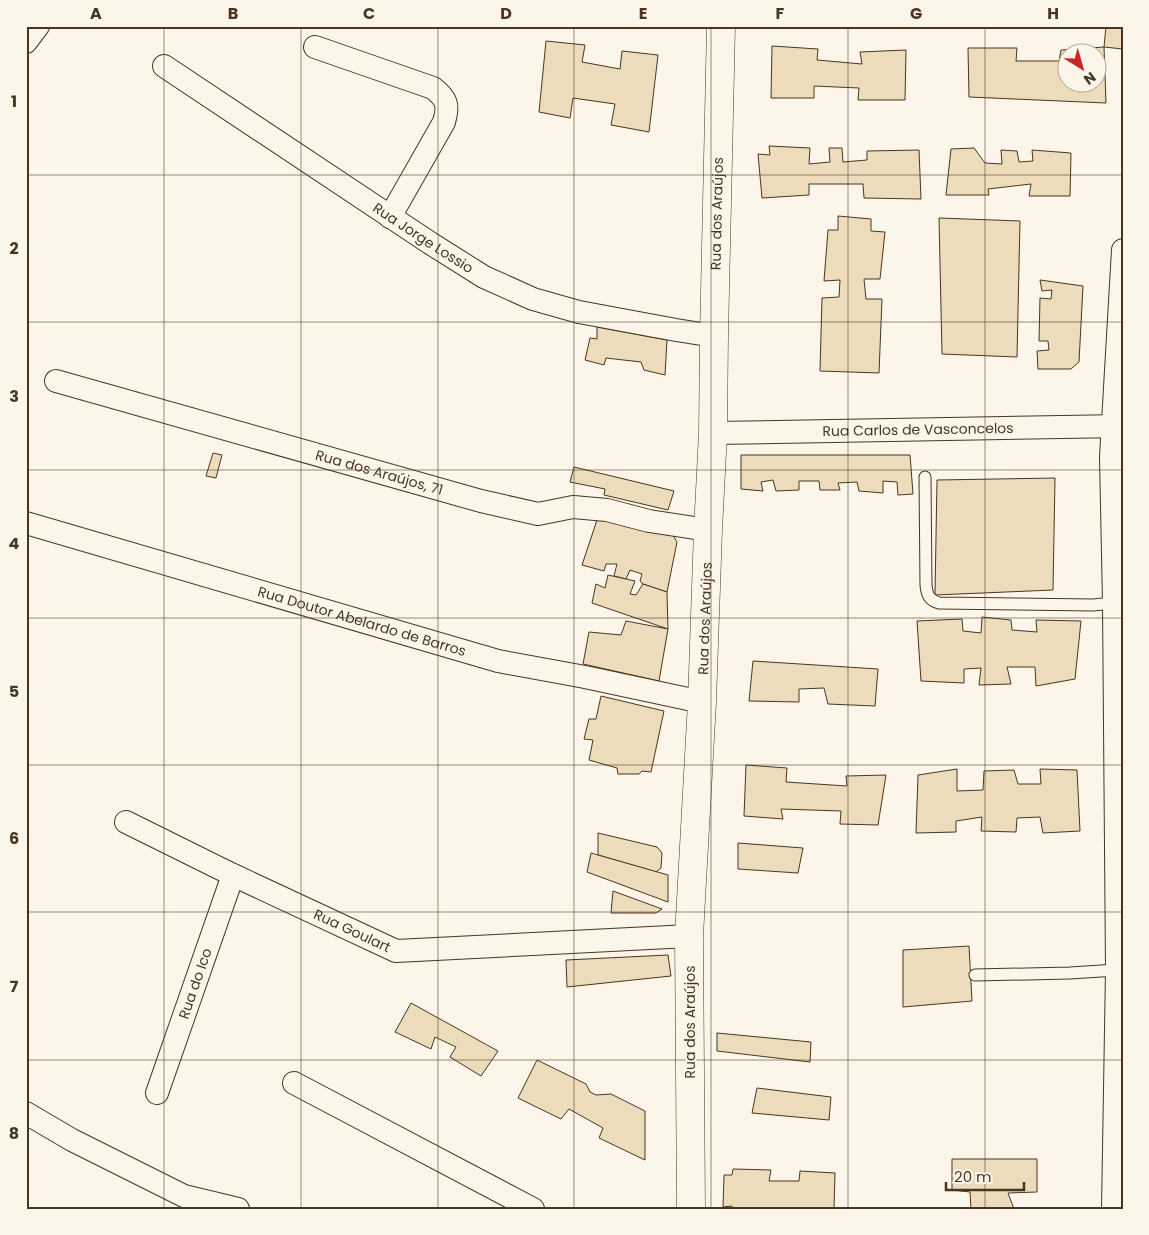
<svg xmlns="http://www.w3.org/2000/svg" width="1149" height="1235" viewBox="0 0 1149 1235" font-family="Poppins,sans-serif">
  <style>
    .building { fill: #ecdcbc; stroke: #4a3520; fill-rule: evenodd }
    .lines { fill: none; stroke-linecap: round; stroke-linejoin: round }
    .lane-casing { stroke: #4a3520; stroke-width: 13 }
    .street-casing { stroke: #4a3520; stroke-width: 24 }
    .secondary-casing { stroke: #4a3520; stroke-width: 29 }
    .lane { stroke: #fbf6e9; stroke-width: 11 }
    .street { stroke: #fbf6e9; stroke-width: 22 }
    .secondary { stroke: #fbf6e9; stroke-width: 28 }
    .grid { fill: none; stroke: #4a3520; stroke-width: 1; stroke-opacity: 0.55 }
    .labels { text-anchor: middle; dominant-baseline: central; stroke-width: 4; stroke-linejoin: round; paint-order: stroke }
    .street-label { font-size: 14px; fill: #4a3520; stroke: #fbf6e9 }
    .neatline { fill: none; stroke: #4a3520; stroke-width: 2 }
    .grid-label { font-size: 16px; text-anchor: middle; font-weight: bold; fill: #4a3520 }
  </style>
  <rect width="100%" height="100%" fill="#fbf6e9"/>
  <!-- building -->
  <g class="building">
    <path d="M1106 26H1123V49L1104 47Z"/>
    <path d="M546 41 585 45 582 62 620 69 622 51 658 55 649 132 611 125 615 104 573 98 570 118 539 112Z"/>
    <path d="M772 46 818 49 817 60 862 64 860 52 906 50 905 100H858L859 88 814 86V98H771Z"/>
    <path d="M1104 47 1106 103 969 97 968 48H1017L1016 61H1059L1061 50ZM1066 52H1096V82H1066Z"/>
    <path d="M769 146 810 148 809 164 830 162 829 148H842L843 162 867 160V151L919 150 921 199 864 198 863 184H809V195L762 198 758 154 770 155Z"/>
    <path d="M974 148 985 163 1002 164 1001 150 1017 151 1019 162 1033 161 1032 150 1071 153 1070 196H1029L1031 184 988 189 989 195H946L951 149Z"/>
    <path d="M838 216 871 219V231L885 232 880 279H864L866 299H882L879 373 820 371 822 298 839 297 840 280 824 281 828 230H838Z"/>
    <path d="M939 218 1020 221 1017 357 942 354Z"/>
    <path d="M1040 280 1083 286 1079 362 1071 369H1038L1037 351 1049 350 1048 341H1039L1040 298 1051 299 1052 290 1042 291Z"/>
    <path d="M597 327 667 340 665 375 644 370 641 362 606 358 604 365 585 360 590 338 597 339Z"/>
    <path d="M213 453 222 455 216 478 206 476Z"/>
    <path d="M741 455H910L913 494 898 495 897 482 883 481V493L859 491 857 482 838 483 840 490H820L819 481H799V490L776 491 773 480 761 482 763 491 741 489Z"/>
    <path d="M574 467 674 491 668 510 604 495 605 489 570 482Z"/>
    <path d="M1055 478 1053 590 935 595 937 480Z"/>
    <path d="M598 517 671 532 677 542 667 592 643 584 640 581 642 574 630 570 626 579 614 576 617 564H606L604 571 582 565Z"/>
    <path d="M608 575 635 581 630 594 636 595 643 584 667 592 668 629 592 603 596 584 605 588Z"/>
    <path d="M982 617 1011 620 1012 630 1037 632 1036 620 1081 621 1075 679 1036 686 1035 667H1007L1011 684 979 685 981 668 964 669V683L921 681 917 621 962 619 963 631 981 633Z"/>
    <path d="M626 621 668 629 659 681 583 664 589 632 621 635Z"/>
    <path d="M753 661 878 669 875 706 828 704 824 688 799 689V702L749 701Z"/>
    <path d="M601 696 664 711 651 772 642 771 639 774H618L617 768 589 760 593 740 584 739 589 719H596Z"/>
    <path d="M746 765 787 768 786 782 847 786 846 776 886 775 878 825 840 824 841 811 781 809 783 819 744 816Z"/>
    <path d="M957 769V791L983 790 984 771 1014 770 1018 784H1041L1040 769 1077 770 1080 831 1043 833 1040 817 1017 818 1016 832 981 831 982 817 956 821V832L916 833 918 775Z"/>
    <path d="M598 833 657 847 662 853 661 868 656 872 598 855Z"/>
    <path d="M738 843 803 848 798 873 738 869Z"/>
    <path d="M591 853 668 875V902L587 872Z"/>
    <path d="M613 891 662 909 656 913H611Z"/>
    <path d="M969 946 972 1001 903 1007V950Z"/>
    <path d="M668 955 671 976 567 987 566 960Z"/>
    <path d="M411 1003 498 1051 481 1076 450 1057 456 1047 435 1037 431 1049 395 1032Z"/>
    <path d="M717 1033 811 1042 810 1062 717 1051Z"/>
    <path d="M537 1060 586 1084 590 1092 596 1095 611 1094 645 1111V1160L599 1138 603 1128 569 1109 561 1119 518 1098Z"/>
    <path d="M757 1088 831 1097 829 1120 752 1113Z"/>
    <path d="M952 1159H1037V1192L1008 1193 1014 1209H971L970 1192 952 1190Z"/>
    <path d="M733 1169 771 1170 769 1181H799L800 1171 835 1173 834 1209H732V1206L723 1207 724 1175H732Z"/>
  </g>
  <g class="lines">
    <defs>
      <g id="lane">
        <path d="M925 477 926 585C927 595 929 600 939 603L1093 605 1114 603"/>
        <path d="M975 975 1070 973 1117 970"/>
      </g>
      <g id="street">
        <path d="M26 42 38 26"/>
        <path d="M315 47 433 88C447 99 449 105 444 122L390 217"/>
        <path id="s1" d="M164 66 430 243 484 277 533 299 579 312 676 330 714 336"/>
        <path id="s2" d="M56 381 481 501 538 514 573 507 607 510 649 521 708 530"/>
        <path id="s3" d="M713 433 1123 426"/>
        <path id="s4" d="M26 523 498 661 585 677 702 702"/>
        <path id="s5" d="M126 822 233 875 396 951 689 936"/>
        <path d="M294 1083 533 1209"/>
        <path id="s6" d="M157 1093 233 875"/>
        <path d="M26 1113 72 1140 184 1196 238 1209"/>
        <path d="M1113 1209 1117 970 1114 603 1111 457 1123 250"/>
      </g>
      <g id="secondary">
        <path id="s7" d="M691 1209 689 936 702 702 708 530 713 433 714 336 721 26"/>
      </g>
    </defs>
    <!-- lane casing -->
    <use href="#lane" class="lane-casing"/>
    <!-- street casing -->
    <use href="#street" class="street-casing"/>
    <!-- secondary casing -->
    <use href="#secondary" class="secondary-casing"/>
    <!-- lane -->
    <use href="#lane" class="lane"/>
    <!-- street -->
    <use href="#street" class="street"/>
    <!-- secondary -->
    <use href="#secondary" class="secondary"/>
  </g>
  <!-- grid -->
  <path class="grid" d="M164 26V1209M301 26V1209M438 26V1209M574 26V1209M711 26V1209M848 26V1209M985 26V1209M26 175H1123M26 322H1123M26 470H1123M26 618H1123M26 765H1123M26 912H1123M26 1060H1123"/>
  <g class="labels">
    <!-- street labels -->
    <g class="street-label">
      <text stroke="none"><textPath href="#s7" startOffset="996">Rua dos Araújos</textPath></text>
      <text stroke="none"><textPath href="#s1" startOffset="311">Rua Jorge Lossio</textPath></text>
      <text stroke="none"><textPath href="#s3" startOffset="205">Rua Carlos de Vasconcelos</textPath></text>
      <text stroke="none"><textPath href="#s2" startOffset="336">Rua dos Araújos, 71</textPath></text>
      <text stroke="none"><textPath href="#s7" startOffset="591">Rua dos Araújos</textPath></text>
      <text stroke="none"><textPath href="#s4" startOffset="350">Rua Doutor Abelardo de Barros</textPath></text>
      <text stroke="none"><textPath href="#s5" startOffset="251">Rua Goulart</textPath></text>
      <text stroke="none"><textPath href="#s6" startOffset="116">Rua do Ico</textPath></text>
      <text transform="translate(690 1022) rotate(-90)">Rua dos Araújos</text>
    </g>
  </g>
  <!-- border -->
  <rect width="1149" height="1235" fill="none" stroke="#fbf6e9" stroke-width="55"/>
  <!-- north arrow -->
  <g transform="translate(1082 68) rotate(143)"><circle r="24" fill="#fbf6e9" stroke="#b4a999"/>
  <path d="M0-4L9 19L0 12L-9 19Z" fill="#c62828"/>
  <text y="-8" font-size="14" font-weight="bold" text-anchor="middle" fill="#4a3520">N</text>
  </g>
  <!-- scale -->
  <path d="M946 1182v8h78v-8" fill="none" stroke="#4a3520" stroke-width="2.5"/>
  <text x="954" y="1182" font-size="15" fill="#4a3520" stroke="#fbf6e9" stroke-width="4" paint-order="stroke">20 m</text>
  <rect x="28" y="28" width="1094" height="1180" class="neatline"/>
  <g class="grid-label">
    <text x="96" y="19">A</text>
    <text x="233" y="19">B</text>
    <text x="369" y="19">C</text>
    <text x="506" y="19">D</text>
    <text x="643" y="19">E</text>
    <text x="780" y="19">F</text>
    <text x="916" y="19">G</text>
    <text x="1053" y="19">H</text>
    <text x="14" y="107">1</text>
    <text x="14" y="254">2</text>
    <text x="14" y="402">3</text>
    <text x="14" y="549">4</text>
    <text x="14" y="697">5</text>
    <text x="14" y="844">6</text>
    <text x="14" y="992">7</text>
    <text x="14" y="1139">8</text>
  </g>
</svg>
